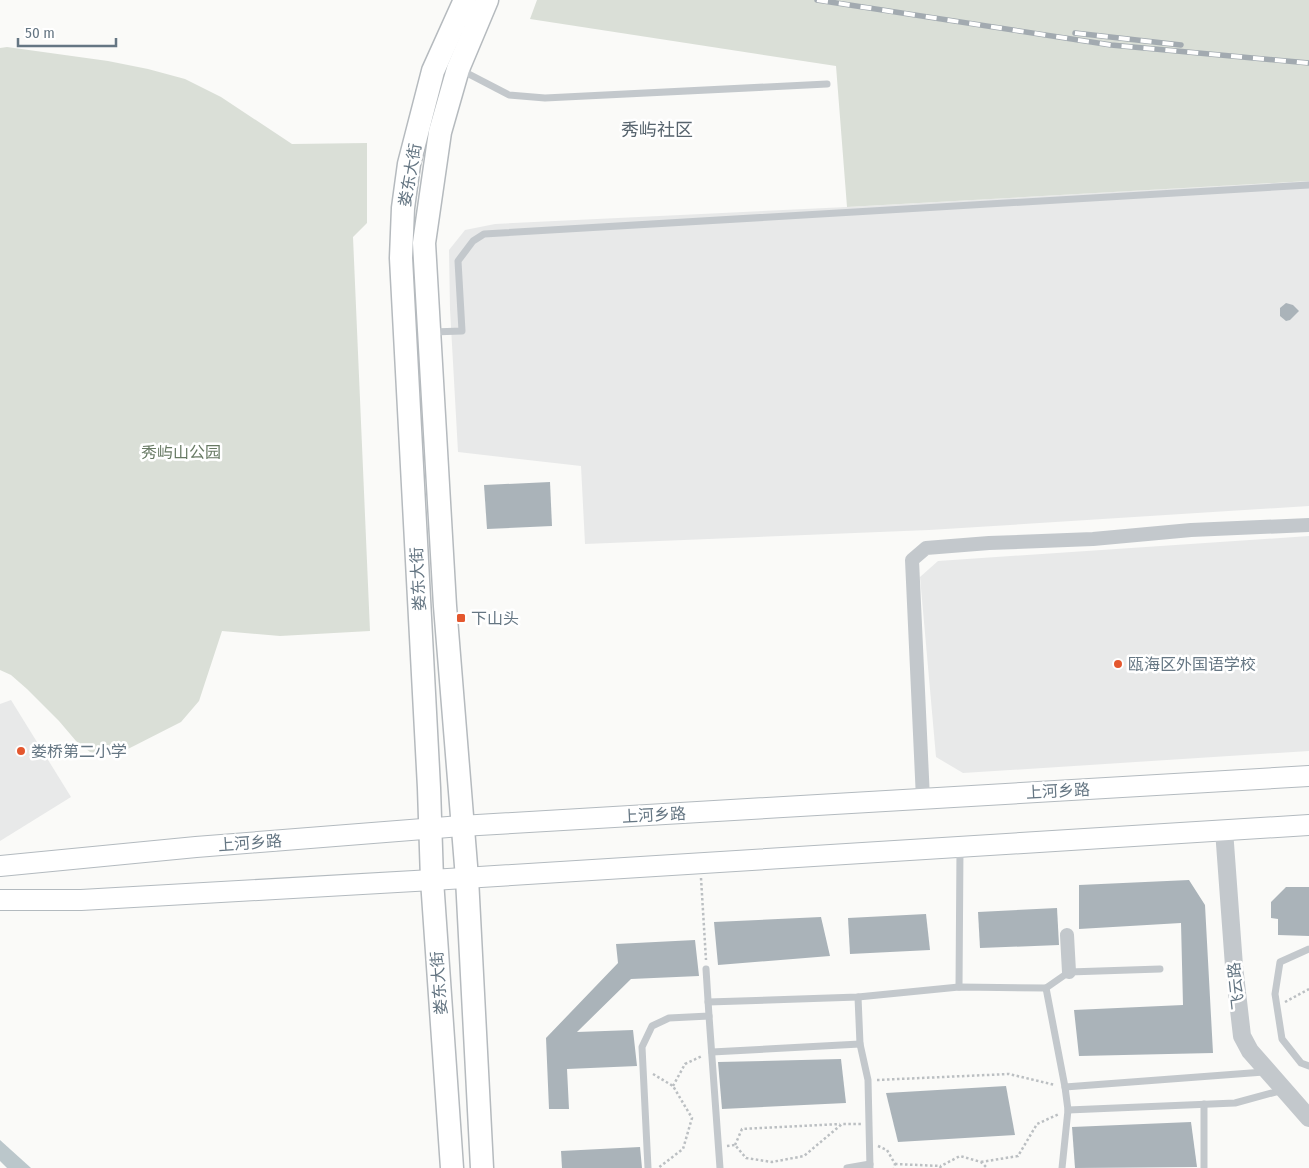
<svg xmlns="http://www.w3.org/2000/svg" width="1309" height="1168" viewBox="0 0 1309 1168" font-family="'Fira Sans Condensed','Noto Sans SC',sans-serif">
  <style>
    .built { fill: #e8e9e9 }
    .green { fill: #dadfd7 }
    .water { fill: #bbc7cb }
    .building { fill: #aab3b9 }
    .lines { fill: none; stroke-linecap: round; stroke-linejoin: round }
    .secondary-casing { stroke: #b3babf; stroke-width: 22 }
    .primary-casing { stroke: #b5babe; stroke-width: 25 }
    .path { stroke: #bbbfc2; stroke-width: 2.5; stroke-dasharray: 2.5 2.5; stroke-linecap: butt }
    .service { stroke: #c3c8cc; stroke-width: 7 }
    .minor { stroke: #c3c8cc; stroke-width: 14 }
    .tertiary { stroke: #c3c8cc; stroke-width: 18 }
    .secondary { stroke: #fff; stroke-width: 20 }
    .primary { stroke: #fff; stroke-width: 22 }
    .rail-casing { stroke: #a2aab0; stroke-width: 5.5 }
    .rail { stroke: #fff; stroke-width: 4; stroke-dasharray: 11; stroke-linecap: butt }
    .poi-dot { fill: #e4572e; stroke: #fff; stroke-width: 2 }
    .labels { text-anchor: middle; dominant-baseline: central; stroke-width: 5; stroke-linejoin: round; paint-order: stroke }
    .street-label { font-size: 16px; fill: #657683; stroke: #fff }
    .park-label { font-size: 16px; fill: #687a64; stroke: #fff }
    .poi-label { font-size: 16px; fill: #657683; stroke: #fff; text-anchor: start }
    .neighbourhood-label { font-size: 18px; fill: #57646e; stroke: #fff }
  </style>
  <rect width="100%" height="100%" fill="#fafaf8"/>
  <!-- built -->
  <g class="built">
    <path d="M1309 181V506L929 530 585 544 581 466 458 452 450 309 449 250 465 230 495 224 847 207Z"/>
    <path d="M1309 536V751L963 773 936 757 920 577 938 561Z"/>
    <path d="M11 700 71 797 0 841V704Z"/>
  </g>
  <!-- green -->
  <g class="green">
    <path d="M537 0H1309V181L847 207 836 66 530 19Z"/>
    <path d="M7 47 108 61 148 69 185 79 221 97 292 144 367 143V223L353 237 370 631 280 636 222 631 199 701 181 722 124 751 110 755 90 752 76 741 59 721 27 689 11 675 0 670V48Z"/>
  </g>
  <!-- water -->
  <path class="water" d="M0 1140 31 1168H7L0 1161Z"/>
  <!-- building -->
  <g class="building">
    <path d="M1286 303 1293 305 1299 311 1290 320 1286 321 1280 316V308Z"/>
    <path d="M550 482 552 526 487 529 484 485Z"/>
    <path d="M1189 880 1205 905 1213 1053 1079 1056 1074 1010 1183 1005 1181 923 1079 929V885Z"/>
    <path d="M1286 887H1309V936L1278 935V919L1271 918V902Z"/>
    <path d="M1057 908 1059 945 980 948 978 912Z"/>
    <path d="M926 914 930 950 850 954 848 918Z"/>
    <path d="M821 917 830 956 718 965 714 922Z"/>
    <path d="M695 940 699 976 631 979 577 1032 633 1030 637 1066 567 1069 569 1109H549L546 1038 618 963 616 944Z"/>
    <path d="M841 1059 846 1103 722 1109 718 1062Z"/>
    <path d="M1006 1086 1015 1135 898 1142 886 1093Z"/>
    <path d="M1191 1122 1197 1167 1075 1168 1072 1127Z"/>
    <path d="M640 1147 642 1168H562L561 1151Z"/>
  </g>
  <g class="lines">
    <defs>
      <g id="secondary">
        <path d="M0 866 196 847 461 826 1309 776"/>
        <path d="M0 900H81L432 880 1309 825"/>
      </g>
      <g id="primary">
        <path d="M452 1168 432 880 429 788 401 258 403 208 409 164 433 71 465 0"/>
        <path d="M482 1168 467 878 445 606 424 243 440 132 458 69 487 0"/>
      </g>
    </defs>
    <!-- secondary casing -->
    <use href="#secondary" class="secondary-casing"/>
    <!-- primary casing -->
    <use href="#primary" class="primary-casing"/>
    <!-- path -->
    <g class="path">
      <path d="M701 878 706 960"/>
      <path d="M1285 1002 1309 989"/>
      <path d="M653 1074 673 1086 692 1118 683 1149 658 1168"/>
      <path d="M877 1080 1009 1074 1055 1085"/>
      <path d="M673 1086 685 1064 702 1056"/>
      <path d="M735 1145 742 1129 840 1124"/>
      <path d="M727 1146 735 1145 746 1158 772 1162 804 1156 842 1124H861"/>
      <path d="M878 1146 887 1150 895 1164 894 1168"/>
      <path d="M981 1162 1018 1156 1037 1124 1059 1114"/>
      <path d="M895 1164 941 1166"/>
      <path d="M940 1168 941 1166 960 1156 981 1162 987 1168"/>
    </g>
    <!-- service -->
    <g class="service">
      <path d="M461 70 509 95 545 98 827 84"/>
      <path d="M432 332 462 331 458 261 473 241 484 234 1309 185"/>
      <path d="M1309 949 1280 962 1275 994 1282 1039 1301 1063 1309 1066"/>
      <path d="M959 987 960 848"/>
      <path d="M1046 988 1065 1087 1068 1110 1062 1168"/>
      <path d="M858 997 860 1044 868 1080 870 1168"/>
      <path d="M708 1002 858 997 959 987 1046 988 1069 972 1160 969"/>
      <path d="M709 1016 720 1168"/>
      <path d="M712 1052 860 1044"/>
      <path d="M1065 1087 1264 1072"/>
      <path d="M1204 1104V1168"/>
      <path d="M1068 1110 1235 1103 1283 1090"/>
      <path d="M648 1168 642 1047 652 1026 669 1018 709 1016 706 969"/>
      <path d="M847 1168 870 1164"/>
    </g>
    <!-- minor -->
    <g class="minor">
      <path d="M923 799 912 560 926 548 989 543 1093 539 1191 530 1309 525"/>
      <path d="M1067 935 1069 972"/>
    </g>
    <!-- tertiary -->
    <path class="tertiary" d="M1224 830 1234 966 1242 1036 1250 1051 1309 1118"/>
    <!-- secondary -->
    <use href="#secondary" class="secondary"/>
    <!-- primary -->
    <use href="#primary" class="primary"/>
    <defs>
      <g id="rail">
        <path d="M817 0 1111 45 1309 63"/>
        <path d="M1075 33 1181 45"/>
      </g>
    </defs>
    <!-- rail casing -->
    <use href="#rail" class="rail-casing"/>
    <!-- rail -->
    <use href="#rail" class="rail"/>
  </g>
  <!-- markers -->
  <g class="poi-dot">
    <rect x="456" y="613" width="10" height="10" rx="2.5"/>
    <circle cx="1118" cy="664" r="5"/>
    <circle cx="21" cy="751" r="5"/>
  </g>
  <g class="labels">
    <!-- street labels -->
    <g class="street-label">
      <text transform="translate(410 175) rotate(-80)">娄东大街</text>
      <text transform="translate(418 579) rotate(-93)">娄东大街</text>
      <text transform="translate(1058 791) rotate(-3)">上河乡路</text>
      <text transform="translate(654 815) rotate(-3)">上河乡路</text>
      <text transform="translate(250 843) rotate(-4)">上河乡路</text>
      <text transform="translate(439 983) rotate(-94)">娄东大街</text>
      <text transform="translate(1236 986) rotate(-96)">飞云路</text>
    </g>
    <!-- park labels -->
    <g class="park-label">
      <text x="181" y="452">秀屿山公园</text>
    </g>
    <!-- poi labels -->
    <g class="poi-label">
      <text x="471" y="618">下山头</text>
      <text x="1128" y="664">瓯海区外国语学校</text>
      <text x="31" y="751">娄桥第二小学</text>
    </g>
    <!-- neighbourhood labels -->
    <g class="neighbourhood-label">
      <text x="657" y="130">秀屿社区</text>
    </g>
  </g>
  <!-- scale -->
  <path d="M18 38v8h98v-8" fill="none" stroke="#657683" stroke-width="2.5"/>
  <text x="25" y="38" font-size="15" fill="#657683" stroke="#ffffff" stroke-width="4" paint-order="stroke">50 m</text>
</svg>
